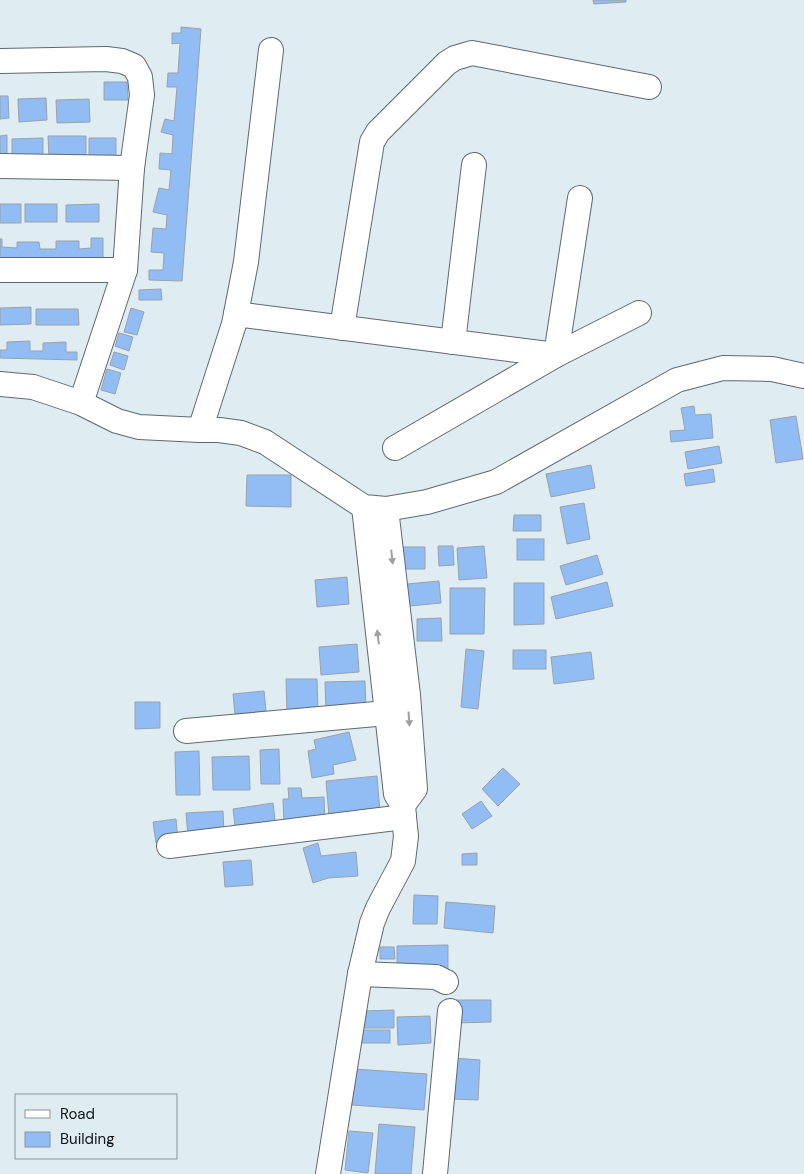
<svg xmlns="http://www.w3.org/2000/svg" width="804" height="1174" viewBox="0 0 804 1174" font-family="'DM Sans',sans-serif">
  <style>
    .building { fill: #91bdf4; stroke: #99a1ab }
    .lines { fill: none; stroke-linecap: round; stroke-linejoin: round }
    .minor-casing { stroke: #5d696f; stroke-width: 26 }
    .minor { stroke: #fff; stroke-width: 24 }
    .oneway { fill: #9fa0a1 }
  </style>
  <rect width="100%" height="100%" fill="#dfedf3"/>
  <!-- building -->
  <g class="building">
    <path d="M593 0H626V2L594 4Z"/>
    <path d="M181 27 201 29 182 281 149 280V270H163L164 253 151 252 153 228 166 229 167 215 153 212 159 188 169 190 171 170 159 169 160 153 172 154 173 135 161 132 165 119 174 121 177 87H167L168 73H178L180 43 172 44V33H181Z"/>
    <path d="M104 82H127L128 100H104Z"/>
    <path d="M0 96H8L9 118 0 119Z"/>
    <path d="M46 98 47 120 19 122 18 99Z"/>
    <path d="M89 99 90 122 57 123 56 100Z"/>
    <path d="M7 135V154L0 155V136Z"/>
    <path d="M48 136H86V158L49 159Z"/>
    <path d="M43 138V156H12V139Z"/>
    <path d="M89 138H116V156L89 157Z"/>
    <rect x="0" y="204" width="21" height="19"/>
    <rect x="25" y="204" width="32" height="18"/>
    <path d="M99 204V222H66V205Z"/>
    <path d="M91 238H103V258L0 260V239H2V247L17 248V242H39L40 249H56V241H79V249L91 248Z"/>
    <path d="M161 289 162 300H139V290Z"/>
    <path d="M31 307V324L0 325V308Z"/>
    <path d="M131 308 144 312 137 335 124 332Z"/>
    <path d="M36 309H78L79 325H36Z"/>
    <path d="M119 333 133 337 129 351 115 346Z"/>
    <path d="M30 341V351H43V343L66 342V352H77V360L0 358V350H7V342Z"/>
    <path d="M114 352 128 356 124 370 110 365Z"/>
    <path d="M107 369 121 373 115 394 101 390Z"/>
    <path d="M694 406 695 415 711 414 713 438 671 442 670 431 685 430 681 408Z"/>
    <path d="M796 416 803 459 776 463 770 420Z"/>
    <path d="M719 446 722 463 688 469 685 452Z"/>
    <path d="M591 465 595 488 551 497 546 474Z"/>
    <path d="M713 469 715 482 686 486 684 474Z"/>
    <path d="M247 475H291V507L246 506Z"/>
    <path d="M584 503 590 539 567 544 560 507Z"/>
    <path d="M514 515H541V531H513Z"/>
    <rect x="517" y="539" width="27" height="21"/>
    <path d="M438 546H453L454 565 439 566Z"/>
    <path d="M484 546 487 578 459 580 457 548Z"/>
    <path d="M397 547H425V569H398Z"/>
    <path d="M597 555 603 574 566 585 560 566Z"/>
    <path d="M347 577 349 604 317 607 315 580Z"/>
    <path d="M439 581 441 603 409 606 407 584Z"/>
    <path d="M607 582 613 606 556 619 551 597Z"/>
    <path d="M514 583H544V624L514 625Z"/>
    <path d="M450 588H485L484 634H450Z"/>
    <path d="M441 618 442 641H417V619Z"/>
    <path d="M357 644 359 672 321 675 319 647Z"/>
    <path d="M466 649 484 651 478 709 461 707Z"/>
    <rect x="513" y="650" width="33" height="19"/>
    <path d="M591 652 594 679 554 684 551 657Z"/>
    <path d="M286 679H317L318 712 287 713Z"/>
    <path d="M365 681 366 710 326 711 325 682Z"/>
    <path d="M264 691 266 711 235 714 233 694Z"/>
    <path d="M135 702H160V728L135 729Z"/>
    <path d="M349 732 356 760 333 765 334 774 312 778 308 751 316 749 314 740Z"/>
    <path d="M279 749 280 784H261L260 750Z"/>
    <path d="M199 751 200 795H176L175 752Z"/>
    <path d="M249 756 250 790H213L212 757Z"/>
    <path d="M503 768 520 784 498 806 482 789Z"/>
    <path d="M377 776 380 812 329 816 326 781Z"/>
    <path d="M288 788H301L302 798 324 797 325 821 284 823 283 799H289Z"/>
    <path d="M481 801 492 816 472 829 462 814Z"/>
    <path d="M273 803 276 829 236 834 233 809Z"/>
    <path d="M223 811 224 833 188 836 186 813Z"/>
    <path d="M176 819 178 840 156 843 153 822Z"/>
    <path d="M318 843 321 856 356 852 358 876 328 878 313 883 303 848Z"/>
    <path d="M477 853V865H462V854Z"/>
    <path d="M251 860 253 885 225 887 223 862Z"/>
    <path d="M414 895 438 896 437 924H413Z"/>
    <path d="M446 902 495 906 493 933 444 928Z"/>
    <path d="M448 945V970L397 971V946Z"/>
    <path d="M380 947H394L395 959H380Z"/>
    <path d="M456 1000H491V1022L456 1023Z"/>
    <path d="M394 1010V1028H364V1011Z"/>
    <path d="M430 1016 431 1043 398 1045 397 1017Z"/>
    <rect x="357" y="1030" width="33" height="13"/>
    <path d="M454 1058 480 1060 478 1100 451 1099Z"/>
    <path d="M354 1069 427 1074 424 1110 352 1105Z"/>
    <path d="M379 1124 415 1127 411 1174H375Z"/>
    <path d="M349 1131 373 1133 368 1173 345 1170Z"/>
  </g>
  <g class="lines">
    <defs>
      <g id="minor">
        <path d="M0 61 106 59 122 61 134 66 140 77 142 95 132 168 125 270 81 403"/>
        <path d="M0 166 132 168"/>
        <path d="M0 270H125"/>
        <path d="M236 314 556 355 580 198"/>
        <path d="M342 328 372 142 378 132 447 63 455 58 472 53 649 87"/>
        <path d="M453 342 474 165"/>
        <path d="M0 384 33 387 81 403 117 421 139 427 200 430H219L241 433 265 442 364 507 386 509 427 502 496 482 677 380 723 368 772 369 804 376"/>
        <path d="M200 430 234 324 246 262 271 50"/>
        <path d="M395 448 556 355 639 313"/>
        <path d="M386 509 408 695 415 789 403 805"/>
        <path d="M186 731 387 713"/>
        <path d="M169 846 404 817"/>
        <path d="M360 974 436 977 446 982"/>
        <path d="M328 1174 360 974 372 923 378 908 403 861 406 836 404 817 403 805 396 794 364 507"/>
        <path d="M435 1174 450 1011"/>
      </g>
    </defs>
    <!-- minor casing -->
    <use href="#minor" class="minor-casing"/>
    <!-- minor -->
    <use href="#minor" class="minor"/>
  </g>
  <!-- one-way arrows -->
  <defs><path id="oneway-solid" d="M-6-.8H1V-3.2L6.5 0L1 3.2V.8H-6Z" transform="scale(1.25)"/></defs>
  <g class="oneway">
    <use href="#oneway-solid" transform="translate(392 557) rotate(84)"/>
    <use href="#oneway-solid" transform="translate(378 637) rotate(-97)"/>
    <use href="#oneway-solid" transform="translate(409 719) rotate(86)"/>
  </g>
  <!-- legend -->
  <rect x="15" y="1094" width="162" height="65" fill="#dfedf3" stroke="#8b959a"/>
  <rect x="25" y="1110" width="25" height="8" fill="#ffffff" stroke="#8b959a"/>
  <text x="60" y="1119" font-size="15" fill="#0e1214">Road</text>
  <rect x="25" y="1132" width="25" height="15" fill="#91bdf4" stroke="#8b959a"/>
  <text x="60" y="1144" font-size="15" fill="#0e1214">Building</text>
</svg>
